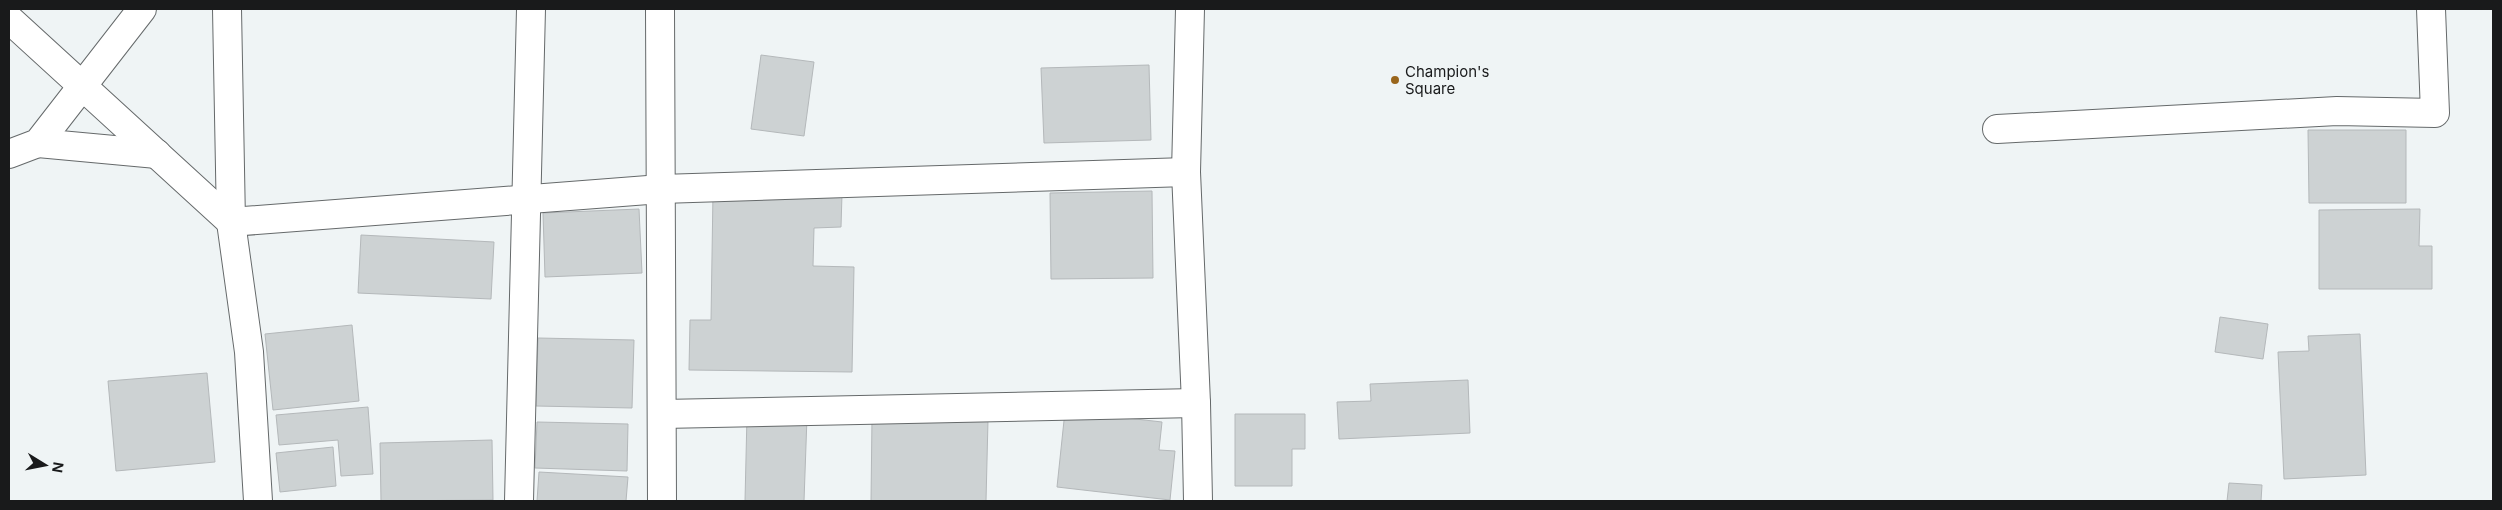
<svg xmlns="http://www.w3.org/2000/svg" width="2502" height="510" viewBox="0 0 2502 510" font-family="Inter,sans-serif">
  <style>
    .building { fill: #cdd2d3; stroke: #b4b8ba }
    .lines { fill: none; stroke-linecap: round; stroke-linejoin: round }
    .minor-casing { stroke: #65696a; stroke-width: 30 }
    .minor { stroke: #fff; stroke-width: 28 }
    .poi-dot { fill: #99651b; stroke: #eff4f5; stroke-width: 2 }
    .labels { text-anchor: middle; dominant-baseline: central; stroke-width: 4.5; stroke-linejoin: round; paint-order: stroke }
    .poi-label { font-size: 15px; fill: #191a1b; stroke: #eff4f5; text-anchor: start }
  </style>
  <rect width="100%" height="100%" fill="#eff4f5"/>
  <!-- building -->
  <g class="building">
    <path d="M761 55 814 62 804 136 751 129Z"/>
    <path d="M1149 65 1151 140 1044 143 1041 68Z"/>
    <path d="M2308 130H2406V203H2309Z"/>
    <path d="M1152 191 1153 278 1051 279 1050 193Z"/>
    <path d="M713 192 842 194 841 227 814 228 813 266 854 267 852 372 689 370 690 320H711Z"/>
    <path d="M639 209 642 273 545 277 543 213Z"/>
    <path d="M2420 209 2419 246H2432V289H2319V210Z"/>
    <path d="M361 235 494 242 491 299 358 293Z"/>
    <path d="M2220 317 2268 324 2263 359 2215 352Z"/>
    <path d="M352 325 359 401 273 410 265 334Z"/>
    <path d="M2360 334 2366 475 2284 479 2278 352 2309 351 2308 336Z"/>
    <path d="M538 338 634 340 632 408 536 406Z"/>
    <path d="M207 373 215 462 116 471 108 381Z"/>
    <path d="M1468 380 1470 433 1339 439 1337 402 1371 401 1370 384Z"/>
    <path d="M368 407 373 474 341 476 338 440 279 445 276 415Z"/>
    <path d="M1065 411 1162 422 1159 450 1175 451 1170 500 1057 487Z"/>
    <path d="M1235 414H1305V449H1292V486H1235Z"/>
    <path d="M747 415 807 417 804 501H745Z"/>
    <path d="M872 418 988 420 986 501H871Z"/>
    <path d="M537 422 628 424 627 471 535 468Z"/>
    <path d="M492 440 493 500 381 501 380 443Z"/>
    <path d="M333 447 336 486 280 492 276 453Z"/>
    <path d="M539 472 628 477 626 501H537Z"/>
    <path d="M2229 483 2262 485 2261 501H2227Z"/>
  </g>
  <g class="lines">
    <defs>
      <g id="minor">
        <path d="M227 9 231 222 249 352 258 501"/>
        <path d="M660 9 662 501"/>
        <path d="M1190 9 1186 172 1196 403 1198 501"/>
        <path d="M9 19 231 222 661 189 1186 172"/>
        <path d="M1997 129 2337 111 2435 113 2431 9"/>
        <path d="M38 143 157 154"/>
        <path d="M9 154 38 143 142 9"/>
        <path d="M662 414 1196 403"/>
        <path d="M519 501 531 9"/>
      </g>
    </defs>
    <!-- minor casing -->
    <use href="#minor" class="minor-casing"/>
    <!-- minor -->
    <use href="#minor" class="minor"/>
  </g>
  <!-- markers -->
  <circle class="poi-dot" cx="1395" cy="80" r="5"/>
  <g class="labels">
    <!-- poi labels -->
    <g class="poi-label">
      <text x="1405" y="71">Champion's<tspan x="1405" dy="17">Square</tspan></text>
    </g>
  </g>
  <!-- border -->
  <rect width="2502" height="510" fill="none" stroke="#191a1b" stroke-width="20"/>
  <!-- north arrow -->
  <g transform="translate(45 465) rotate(100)" stroke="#eff4f5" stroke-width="4" paint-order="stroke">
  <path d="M0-4L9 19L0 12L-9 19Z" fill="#191a1b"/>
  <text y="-8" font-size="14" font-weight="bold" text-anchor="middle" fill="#191a1b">N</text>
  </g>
</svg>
